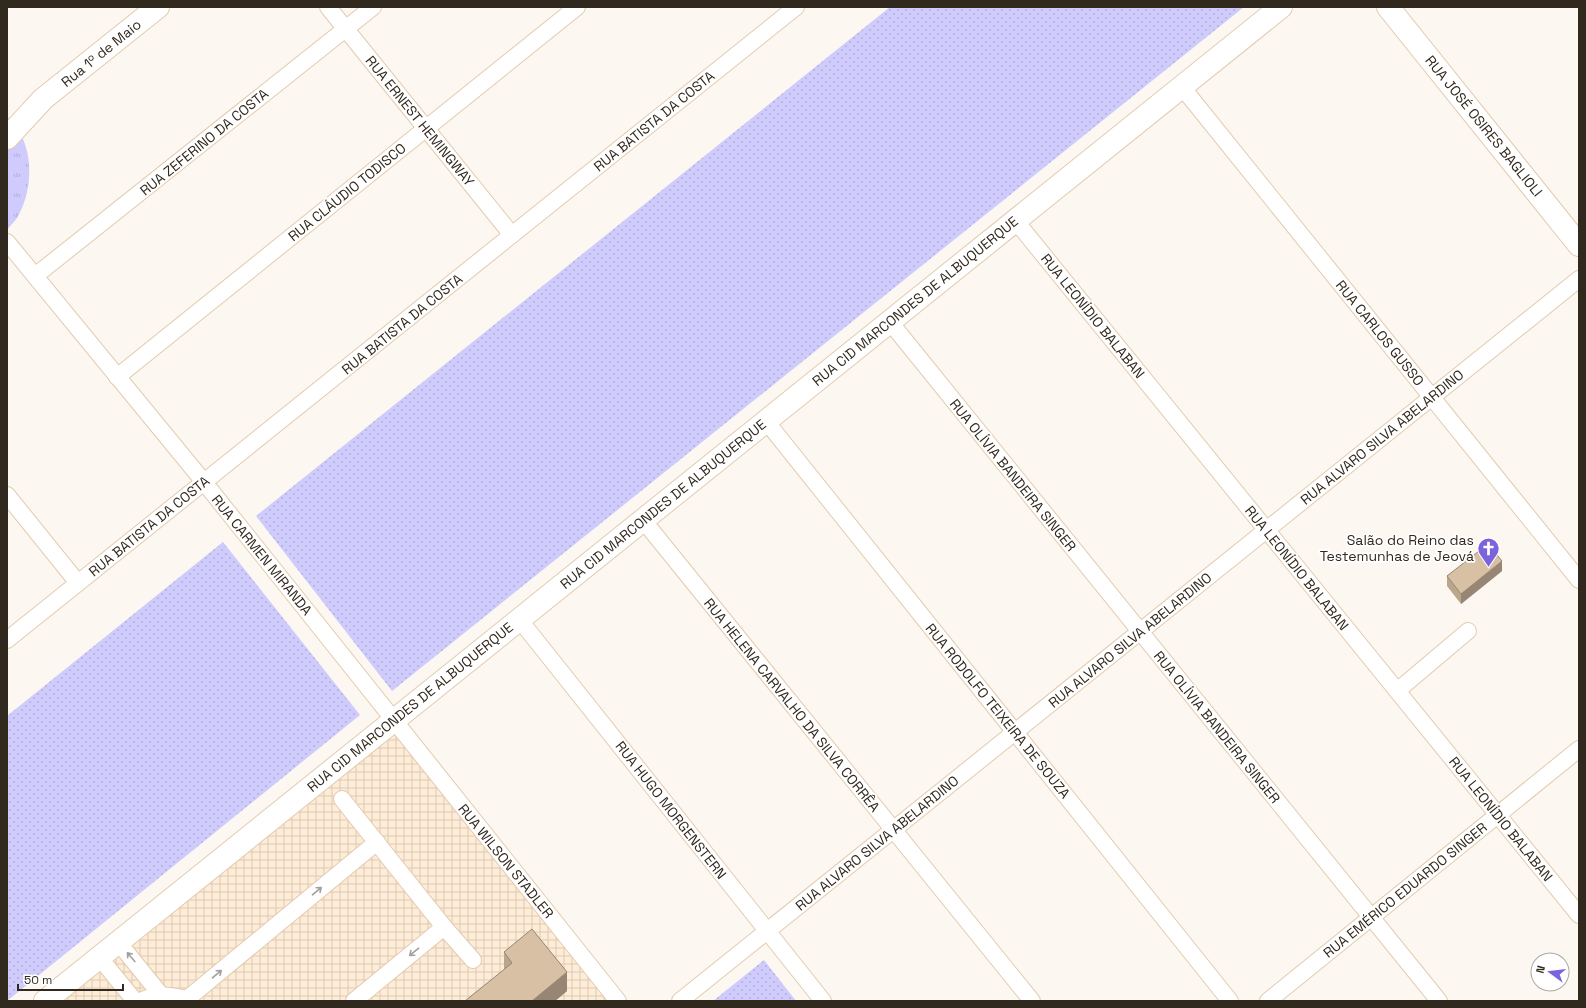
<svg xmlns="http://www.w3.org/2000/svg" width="1586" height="1008" viewBox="0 0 1586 1008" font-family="'Space Grotesk',sans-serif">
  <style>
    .industrial { fill: url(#industrial-grid) }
    .grass { fill: url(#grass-dots) }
    .park { fill: url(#park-tufts) }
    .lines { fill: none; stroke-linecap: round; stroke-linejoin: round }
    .street-casing { stroke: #e3cbaf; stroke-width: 18 }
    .secondary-casing { stroke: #e3cbaf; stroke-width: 24 }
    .street { stroke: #fff; stroke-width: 16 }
    .secondary { stroke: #fff; stroke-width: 22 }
    .wall { fill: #baa58d }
    .shaded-wall { fill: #978673 }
    .building { fill: #d8c0a4; stroke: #978673 }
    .oneway { stroke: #a39f9a }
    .labels { text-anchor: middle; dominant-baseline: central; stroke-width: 3.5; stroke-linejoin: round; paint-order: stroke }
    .street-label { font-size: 14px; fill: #32291e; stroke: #fff }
    .poi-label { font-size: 14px; fill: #32291e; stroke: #fff; text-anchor: end }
  </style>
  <defs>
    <pattern id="industrial-grid" width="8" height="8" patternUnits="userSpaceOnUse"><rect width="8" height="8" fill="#feecd7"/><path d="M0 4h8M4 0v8" fill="none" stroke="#dacab8"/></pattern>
    <pattern id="grass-dots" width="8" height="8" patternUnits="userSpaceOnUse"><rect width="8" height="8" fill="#cfcbfd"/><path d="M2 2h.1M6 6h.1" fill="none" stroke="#b2aed8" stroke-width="1.8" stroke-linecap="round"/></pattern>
    <pattern id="park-tufts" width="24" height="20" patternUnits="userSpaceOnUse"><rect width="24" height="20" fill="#cfcbfd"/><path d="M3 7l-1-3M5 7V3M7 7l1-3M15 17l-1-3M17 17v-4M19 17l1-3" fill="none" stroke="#b2aed8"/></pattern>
  </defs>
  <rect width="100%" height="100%" fill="#fcf7f1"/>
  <!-- industrial -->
  <path class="industrial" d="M394 720 618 1001H44Z"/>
  <!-- grass -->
  <g class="grass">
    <path d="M890 7H1244L392 691 256 516Z"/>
    <path d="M223 542 360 715 7 1001V716Z"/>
    <path d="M764 960 796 1001H713Z"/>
  </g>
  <!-- park -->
  <path class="park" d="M7 116C11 121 15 126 19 131 34 156 32 193 17 218 14 222 10 226 7 230Z"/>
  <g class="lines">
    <defs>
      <g id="street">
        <path d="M328 7 512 235"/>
        <path d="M1182 87 1579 580"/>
        <path d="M1015 220 1579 915"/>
        <path d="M7 242 204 482 618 1001"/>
        <path d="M35 276 373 7"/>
        <path d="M890 322 1439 1001"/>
        <path d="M117 377 577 7"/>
        <path d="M766 421 1230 1001"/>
        <path d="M7 495 78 583"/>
        <path d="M643 520 1032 1001"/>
        <path d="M519 619 823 1001"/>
        <path d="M7 640 796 7"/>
        <path d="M1397 691 1468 631"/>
        <path d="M342 799 444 927 473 960"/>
        <path d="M118 942 161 995"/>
        <path d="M99 957 135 1001"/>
        <path d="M187 999 377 842"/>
        <path d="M140 1001C159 993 167 995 187 999L189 1001"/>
        <path d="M354 1001 444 927"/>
        <path d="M680 1001 1579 279"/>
        <path d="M1268 1001 1579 749"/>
      </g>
      <g id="secondary">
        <path d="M1388 7 1579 245"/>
        <path d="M7 138 43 99 158 7"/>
        <path d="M45 1001 1281 7"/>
      </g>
    </defs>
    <!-- street casing -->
    <use href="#street" class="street-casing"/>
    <!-- secondary casing -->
    <use href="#secondary" class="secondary-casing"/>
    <!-- street -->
    <use href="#street" class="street"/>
    <!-- secondary -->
    <use href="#secondary" class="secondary"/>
  </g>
  <!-- wall -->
  <g class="wall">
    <path d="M1502 571 1461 604 1447 586V576Z"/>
    <path d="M504 952 567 991 555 1001H465L504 970Z"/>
  </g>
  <!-- shaded-wall -->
  <g class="shaded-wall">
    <path d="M1502 561V571L1461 604V594Z"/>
    <path d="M567 972V991L555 1001H532Z"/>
  </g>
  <!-- building -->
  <g class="building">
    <path d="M1488 544 1502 561 1461 594 1447 576Z"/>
    <path d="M532 929 567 972 532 1001H465L512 963 504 952Z"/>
  </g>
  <!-- one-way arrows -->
  <defs><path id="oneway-shaft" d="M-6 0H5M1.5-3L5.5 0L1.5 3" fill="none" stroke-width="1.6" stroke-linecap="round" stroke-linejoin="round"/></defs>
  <g class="oneway">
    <use href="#oneway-shaft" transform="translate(317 891) rotate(-40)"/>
    <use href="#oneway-shaft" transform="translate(414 952) rotate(141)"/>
    <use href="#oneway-shaft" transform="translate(131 957) rotate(-130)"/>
    <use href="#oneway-shaft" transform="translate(217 974) rotate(-40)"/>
  </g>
  <!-- icons -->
  <defs>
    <symbol id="church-pin" viewBox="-11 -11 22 30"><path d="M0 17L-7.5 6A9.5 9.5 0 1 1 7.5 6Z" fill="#7c63de" stroke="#fff"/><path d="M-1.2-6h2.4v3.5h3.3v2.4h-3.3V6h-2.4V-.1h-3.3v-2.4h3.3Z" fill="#fff"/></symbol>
  </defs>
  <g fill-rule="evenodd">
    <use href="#church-pin" x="1476" y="536" width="25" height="34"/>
  </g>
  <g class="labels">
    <!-- street labels -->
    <g class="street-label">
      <text transform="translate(101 53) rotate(-39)">Rua 1º de Maio</text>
      <text transform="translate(420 121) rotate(51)">RUA ERNEST HEMINGWAY</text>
      <text transform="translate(654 121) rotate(-39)">RUA BATISTA DA COSTA</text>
      <text transform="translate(1484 126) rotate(51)">RUA JOSÉ OSIRES BAGLIOLI</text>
      <text transform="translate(204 142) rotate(-39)">RUA ZEFERINO DA COSTA</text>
      <text transform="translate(347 192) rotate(-39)">RUA CLÁUDIO TODISCO</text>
      <text transform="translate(915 301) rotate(-39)">RUA CID MARCONDES DE ALBUQUERQUE</text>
      <text transform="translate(1093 316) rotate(51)">RUA LEONÍDIO BALABAN</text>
      <text transform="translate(402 324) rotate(-39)">RUA BATISTA DA COSTA</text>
      <text transform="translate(1380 333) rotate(51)">RUA CARLOS GUSSO</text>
      <text transform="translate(1382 437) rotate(-39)">RUA ALVARO SILVA ABELARDINO</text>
      <text transform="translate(1013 475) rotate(51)">RUA OLÍVIA BANDEIRA SINGER</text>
      <text transform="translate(663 504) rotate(-39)">RUA CID MARCONDES DE ALBUQUERQUE</text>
      <text transform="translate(149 526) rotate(-39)">RUA BATISTA DA COSTA</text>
      <text transform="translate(262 555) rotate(51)">RUA CARMEN MIRANDA</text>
      <text transform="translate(1297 568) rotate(51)">RUA LEONÍDIO BALABAN</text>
      <text transform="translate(1130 640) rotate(-39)">RUA ALVARO SILVA ABELARDINO</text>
      <text transform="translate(792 705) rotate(51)">RUA HELENA CARVALHO DA SILVA CORRÊA</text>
      <text transform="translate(410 707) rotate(-39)">RUA CID MARCONDES DE ALBUQUERQUE</text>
      <text transform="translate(998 711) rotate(51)">RUA RODOLFO TEIXEIRA DE SOUZA</text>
      <text transform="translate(1217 727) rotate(51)">RUA OLÍVIA BANDEIRA SINGER</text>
      <text transform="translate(671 810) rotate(52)">RUA HUGO MORGENSTERN</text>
      <text transform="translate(1501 819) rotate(51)">RUA LEONÍDIO BALABAN</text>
      <text transform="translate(877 843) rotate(-39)">RUA ALVARO SILVA ABELARDINO</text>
      <text transform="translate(506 861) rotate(51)">RUA WILSON STADLER</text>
      <text transform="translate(1405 890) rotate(-39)">RUA EMÉRICO EDUARDO SINGER</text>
    </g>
    <!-- poi labels -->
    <g class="poi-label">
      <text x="1474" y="540">Salão do Reino das<tspan x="1474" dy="16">Testemunhas de Jeová</tspan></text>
    </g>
  </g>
  <!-- border -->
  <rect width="1586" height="1008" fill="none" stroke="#32291e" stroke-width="16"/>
  <!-- north arrow -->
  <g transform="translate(1550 972) rotate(285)"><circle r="19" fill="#ffffff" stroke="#ada9a5"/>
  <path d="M0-3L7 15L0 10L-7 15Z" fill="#7c63de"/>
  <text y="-6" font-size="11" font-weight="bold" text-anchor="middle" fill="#32291e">N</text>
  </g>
  <!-- scale -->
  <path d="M18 984v6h105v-6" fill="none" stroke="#32291e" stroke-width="2"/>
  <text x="24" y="984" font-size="12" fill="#32291e" stroke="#ffffff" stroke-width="3" paint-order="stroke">50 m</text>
</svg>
